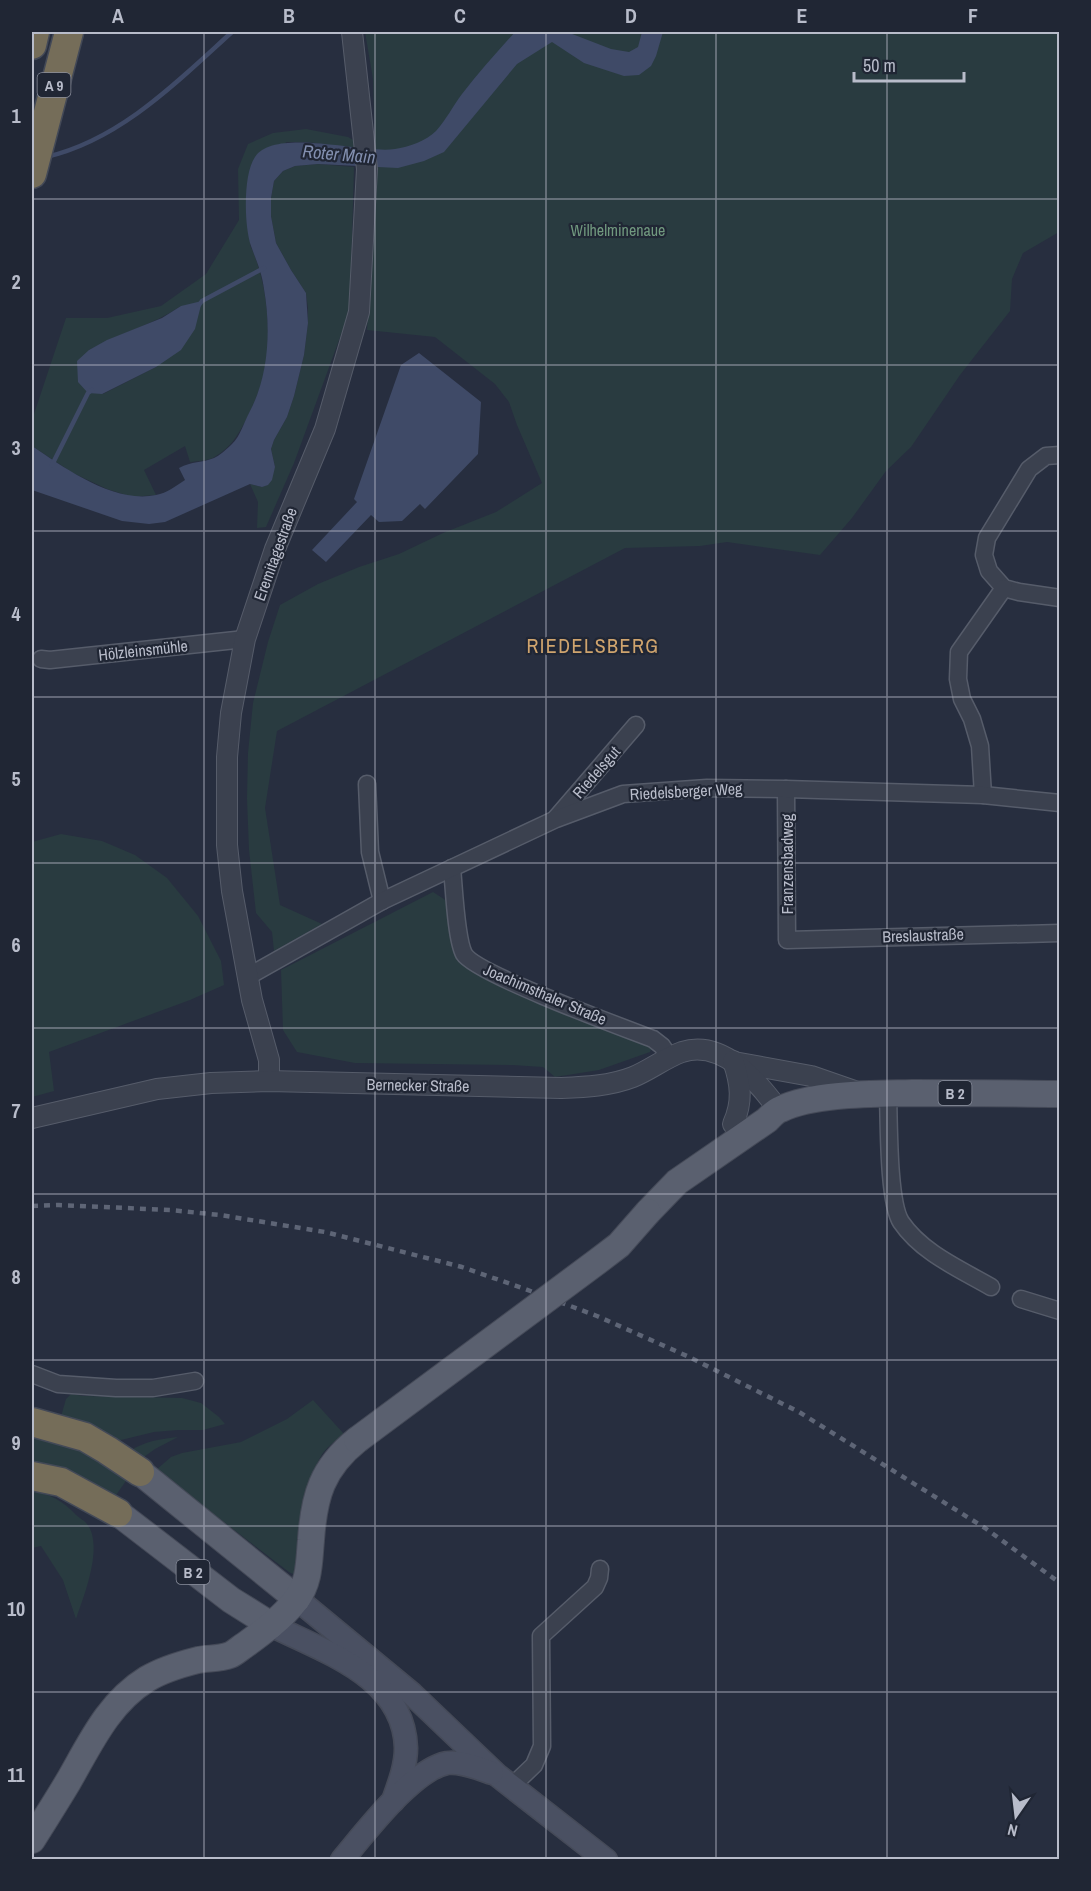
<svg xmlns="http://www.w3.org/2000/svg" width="1091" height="1891" viewBox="0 0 1091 1891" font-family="'Archivo Narrow',sans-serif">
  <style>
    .green { fill: #293b40; fill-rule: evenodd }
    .water { fill: #3f4a67 }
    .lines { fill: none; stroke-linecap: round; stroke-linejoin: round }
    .stream { stroke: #3f4a67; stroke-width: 4.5 }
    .minor-casing { stroke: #565c6a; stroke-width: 19 }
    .tertiary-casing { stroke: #565c6a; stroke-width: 22 }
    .secondary-casing { stroke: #454a58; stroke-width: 25 }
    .primary-casing { stroke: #454a58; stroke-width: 28 }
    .motorway-casing { stroke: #434957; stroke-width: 31 }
    .minor { stroke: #3b414f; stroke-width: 16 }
    .tertiary { stroke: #3b414f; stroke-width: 20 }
    .secondary { stroke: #4a5062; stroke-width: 22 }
    .primary { stroke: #5a606f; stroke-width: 26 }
    .motorway { stroke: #756d59; stroke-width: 28 }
    .rail { stroke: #5e6576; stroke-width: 4.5; stroke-dasharray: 6 6; stroke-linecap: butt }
    .primary-bridge-casing { stroke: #454a58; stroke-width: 28; stroke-linecap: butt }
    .primary-bridge { stroke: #5a606f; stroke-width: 26 }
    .grid { fill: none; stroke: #b8bcca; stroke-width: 1.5; stroke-opacity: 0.55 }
    .labels { text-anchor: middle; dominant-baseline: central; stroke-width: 4.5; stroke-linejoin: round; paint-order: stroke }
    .shield { fill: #202634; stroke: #8a8f9d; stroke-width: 1.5 }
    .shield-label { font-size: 15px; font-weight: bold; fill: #b8bcca }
    .park-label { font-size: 16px; fill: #71997f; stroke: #202634 }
    .street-label { font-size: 16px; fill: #b8bcca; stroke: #202634 }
    .water-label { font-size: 18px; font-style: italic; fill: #828faf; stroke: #202634 }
    .quarter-label { font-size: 20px; letter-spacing: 1.5px; fill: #cfa46e; stroke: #202634 }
    .neatline { fill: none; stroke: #b8bcca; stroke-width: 2 }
    .grid-label { font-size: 20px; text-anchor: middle; font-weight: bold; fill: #b8bcca }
  </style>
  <rect width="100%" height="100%" fill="#272e3f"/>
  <!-- green -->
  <g class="green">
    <path d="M365 32H1059V232L1023 253 1012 279 1010 311 960 375 911 447 886 471 852 518 820 555 727 542 700 546 625 548 277 731 265 808 280 905 322 924 274 951 272 932 256 913 249 850 247 799 248 753 253 703 268 642 280 605 318 584 359 567 399 554 443 533 496 512 542 483 517 425 509 402 495 384 435 337 367 330 376 168 373 79Z"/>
    <path d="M306 129 348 137 355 141V148L307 142H286L250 245C268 282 274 344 261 384 257 397 251 410 245 422 237 436 231 447 216 456 209 461 198 461 190 462L185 446 144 470 156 495 132 497 107 489 73 473 32 446V420L66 318H107L161 306 206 274 239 220 238 169 248 144 273 133ZM181 306 156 367 103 394 89 350C119 334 152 325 181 306Z"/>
    <path d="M318 164 354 167 350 310 294 463 266 527 257 528 258 502 250 484 262 487 275 467 271 449 274 440 287 417 294 396 304 355 308 323V308L306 293 291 270 276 243 271 216V198L274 181 283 171 295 166Z"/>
    <path d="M61 834 102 841 135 855 167 878 198 916 221 961 224 985 190 1000 49 1052 54 1091 32 1097V842Z"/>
    <path d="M433 892 450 903 455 950 652 1047 650 1052 599 1070 555 1077 543 1067 512 1065 355 1063 297 1052 283 1030 281 970Z"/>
    <path d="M71 1394 84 1396 182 1398 201 1403 219 1417 225 1424 203 1430H178L154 1432 121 1440 110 1439 60 1420 66 1399Z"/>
    <path d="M313 1400 344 1434C337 1440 329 1445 323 1453 307 1475 300 1545 295 1575L289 1572 156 1470 171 1457 182 1453 241 1442 287 1419Z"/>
    <path d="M32 1436 74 1447 130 1475 114 1498 32 1465Z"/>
    <path d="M178 1437 155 1449 141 1459 130 1451C145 1441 160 1439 178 1437Z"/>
    <path d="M32 1492C50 1493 64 1502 76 1515 79 1518 84 1520 87 1524 104 1546 84 1596 76 1619L63 1580 41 1546 32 1548Z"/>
  </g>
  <!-- water -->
  <g class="water">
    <path d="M515 32H567L611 49 629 52 638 47 642 32H663L656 56 651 66 639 75 624 76 584 63 552 42 517 64 444 152 424 161 398 168 318 164 295 166 283 171 274 181 271 198V216L276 243 291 270 306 293 308 323 304 355 294 396 287 417 274 440 271 449 275 467 272 480 268 485 262 487 250 484 165 522 149 524 122 521 32 490V446C65 468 114 504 156 495 167 493 176 486 185 480L179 468C192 461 202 463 214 458 219 456 227 449 232 444 240 437 244 422 249 413 269 376 271 329 264 289 262 273 256 260 251 246 244 226 243 174 255 157 275 127 362 154 395 149 409 147 426 141 436 131 446 120 453 106 462 94 479 72 497 52 515 32Z"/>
    <path d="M202 301 195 329 181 350 156 367 102 394 88 393 78 382 77 361 89 350 107 340 162 318 181 306Z"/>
    <path d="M419 353 481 402 478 454 425 509 420 504 402 521 379 522 371 515 326 562 312 550 357 502 354 499 401 365Z"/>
  </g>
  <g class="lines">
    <!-- stream -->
    <g class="stream">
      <path d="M46 157C120 140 177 82 232 32"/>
      <path d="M199 305 202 301 264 268"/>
      <path d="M52 465 88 393 92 390"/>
    </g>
    <defs>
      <g id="minor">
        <path d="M1060 455 1046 456 1029 469 987 538 984 555 989 571 1004 588 1019 592 1060 598"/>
        <path d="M41 659 50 660 245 639"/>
        <path d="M367 784 370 852 382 901"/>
        <path d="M786 789 787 940 1060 933"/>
        <path d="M983 795 980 746 972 719 962 699 958 679 959 652 1004 588"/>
        <path d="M556 818 636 725"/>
        <path d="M452 868C454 887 456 939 464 954 475 973 624 1028 653 1039L662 1046 670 1058"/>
        <path d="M247 977 382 901 556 819 623 794 707 788 786 789 983 795 1060 803"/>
        <path d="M888 1094C889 1121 888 1202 901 1222 922 1253 960 1269 991 1287"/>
        <path d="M1021 1299 1060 1311"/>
        <path d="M32 1374 58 1384 116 1388H153L195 1381"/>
        <path d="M512 1786 534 1765 542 1746 541 1636 595 1587 599 1578 600 1569"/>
      </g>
      <g id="tertiary">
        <path d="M734 1062 811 1076 860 1093"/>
        <path d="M269 1081V1060L252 1000 232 891 227 845V757L231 713 245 639 275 549 325 429 359 312 367 169 352 32"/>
        <path d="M32 1118 157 1089 211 1083 269 1081 561 1088C585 1087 610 1086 633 1077 650 1070 665 1058 682 1052 723 1039 757 1081 778 1109"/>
        <path d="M733 1124C743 1102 741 1084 733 1061"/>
      </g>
      <g id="secondary">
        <path d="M297 1599 412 1694 497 1775 606 1860"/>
        <path d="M271 1625C324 1652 404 1676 406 1748 406 1766 399 1784 393 1801"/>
        <path d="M342 1860C365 1833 412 1770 447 1763 461 1761 478 1768 492 1773"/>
      </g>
      <g id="primary">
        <path d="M648 1212 677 1182 767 1120C771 1116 775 1111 781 1109 815 1093 875 1094 912 1093 961 1093 1010 1093 1060 1094"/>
        <path d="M140 1472 297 1599"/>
        <path d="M118 1513 231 1600 271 1625"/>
        <path d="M32 1840C44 1821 56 1802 68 1782 90 1744 108 1703 147 1679 162 1670 182 1664 198 1660 208 1658 220 1659 230 1655 235 1653 240 1648 245 1645 263 1632 282 1618 296 1600 310 1582 309 1561 311 1540 314 1496 322 1468 357 1440"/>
      </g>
      <g id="motorway">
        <path d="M32 45 35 32"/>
        <path d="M32 174 69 32"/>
        <path d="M32 1422 85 1437 107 1450 140 1472"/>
        <path d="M32 1476 61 1482 118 1513"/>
      </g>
    </defs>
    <!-- minor casing -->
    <use href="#minor" class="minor-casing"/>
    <!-- tertiary casing -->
    <use href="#tertiary" class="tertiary-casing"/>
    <!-- secondary casing -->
    <use href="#secondary" class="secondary-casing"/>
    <!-- primary casing -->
    <use href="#primary" class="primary-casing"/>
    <!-- motorway casing -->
    <use href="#motorway" class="motorway-casing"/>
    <!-- minor -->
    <use href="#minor" class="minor"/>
    <!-- tertiary -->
    <use href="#tertiary" class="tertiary"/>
    <!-- secondary -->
    <use href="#secondary" class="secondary"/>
    <!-- primary -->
    <use href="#primary" class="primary"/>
    <!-- motorway -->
    <use href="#motorway" class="motorway"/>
    <!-- rail -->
    <path class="rail" d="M32 1206 59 1205 170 1210 220 1215 325 1232 462 1267 525 1289 597 1316 687 1356 799 1412 985 1528 1060 1583"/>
    <defs>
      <path id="primary-bridge" d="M357 1440 598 1261 619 1245 648 1212"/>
    </defs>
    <!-- primary-bridge casing -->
    <use href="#primary-bridge" class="primary-bridge-casing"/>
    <!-- primary-bridge -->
    <use href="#primary-bridge" class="primary-bridge"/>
  </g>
  <!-- grid -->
  <path class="grid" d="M204 32V1860M375 32V1860M546 32V1860M716 32V1860M887 32V1860M32 199H1060M32 365H1060M32 531H1060M32 697H1060M32 863H1060M32 1028H1060M32 1194H1060M32 1360H1060M32 1526H1060M32 1692H1060"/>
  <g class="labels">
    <!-- shield labels -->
    <g class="shield">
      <rect x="37.5" y="73" width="33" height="24" rx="4.5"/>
      <rect x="938.5" y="1081" width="33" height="24" rx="4.5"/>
      <rect x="176.5" y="1560" width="33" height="24" rx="4.5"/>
    </g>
    <g class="shield-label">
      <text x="54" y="85">A 9</text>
      <text x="955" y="1093">B 2</text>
      <text x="193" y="1572">B 2</text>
    </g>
    <!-- park labels -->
    <g class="park-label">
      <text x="618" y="230">Wilhelminenaue</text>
    </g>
    <!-- street labels -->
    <g class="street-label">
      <text transform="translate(275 554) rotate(-70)">Eremitagestraße</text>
      <text transform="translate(143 650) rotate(-6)">Hölzleinsmühle</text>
      <text transform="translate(596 772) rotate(-49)">Riedelsgut</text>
      <text transform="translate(686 791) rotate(-3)">Riedelsberger Weg</text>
      <text transform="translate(787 864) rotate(-90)">Franzensbadweg</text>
      <text transform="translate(923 935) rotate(-2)">Breslaustraße</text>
      <text transform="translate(545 994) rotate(23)">Joachimsthaler Straße</text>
      <text transform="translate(418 1085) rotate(1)">Bernecker Straße</text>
    </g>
    <!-- water labels -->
    <g class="water-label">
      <text transform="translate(339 154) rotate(5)">Roter Main</text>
    </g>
    <!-- quarter labels -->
    <g class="quarter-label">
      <text x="593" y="645">RIEDELSBERG</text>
    </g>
  </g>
  <!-- border -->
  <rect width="1091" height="1891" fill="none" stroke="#202634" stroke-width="66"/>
  <!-- north arrow -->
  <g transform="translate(1016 1816) rotate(194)" stroke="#202634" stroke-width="4.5" paint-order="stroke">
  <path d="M0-4.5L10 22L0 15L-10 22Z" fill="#b8bcca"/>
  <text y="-9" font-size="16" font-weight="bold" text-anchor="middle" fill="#b8bcca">N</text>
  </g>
  <!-- scale -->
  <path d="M854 72v9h110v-9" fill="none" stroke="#b8bcca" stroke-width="3"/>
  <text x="863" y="72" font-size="18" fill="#b8bcca" stroke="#202634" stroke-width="4.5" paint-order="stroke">50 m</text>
  <rect x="33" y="33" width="1025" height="1825" class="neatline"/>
  <g class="grid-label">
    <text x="118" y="23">A</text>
    <text x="289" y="23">B</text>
    <text x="460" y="23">C</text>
    <text x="631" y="23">D</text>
    <text x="802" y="23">E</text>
    <text x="973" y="23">F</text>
    <text x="16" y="123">1</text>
    <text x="16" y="289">2</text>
    <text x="16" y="455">3</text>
    <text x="16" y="621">4</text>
    <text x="16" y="786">5</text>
    <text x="16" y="952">6</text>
    <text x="16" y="1118">7</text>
    <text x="16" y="1284">8</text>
    <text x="16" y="1450">9</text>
    <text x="16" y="1616">10</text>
    <text x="16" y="1782">11</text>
  </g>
</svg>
